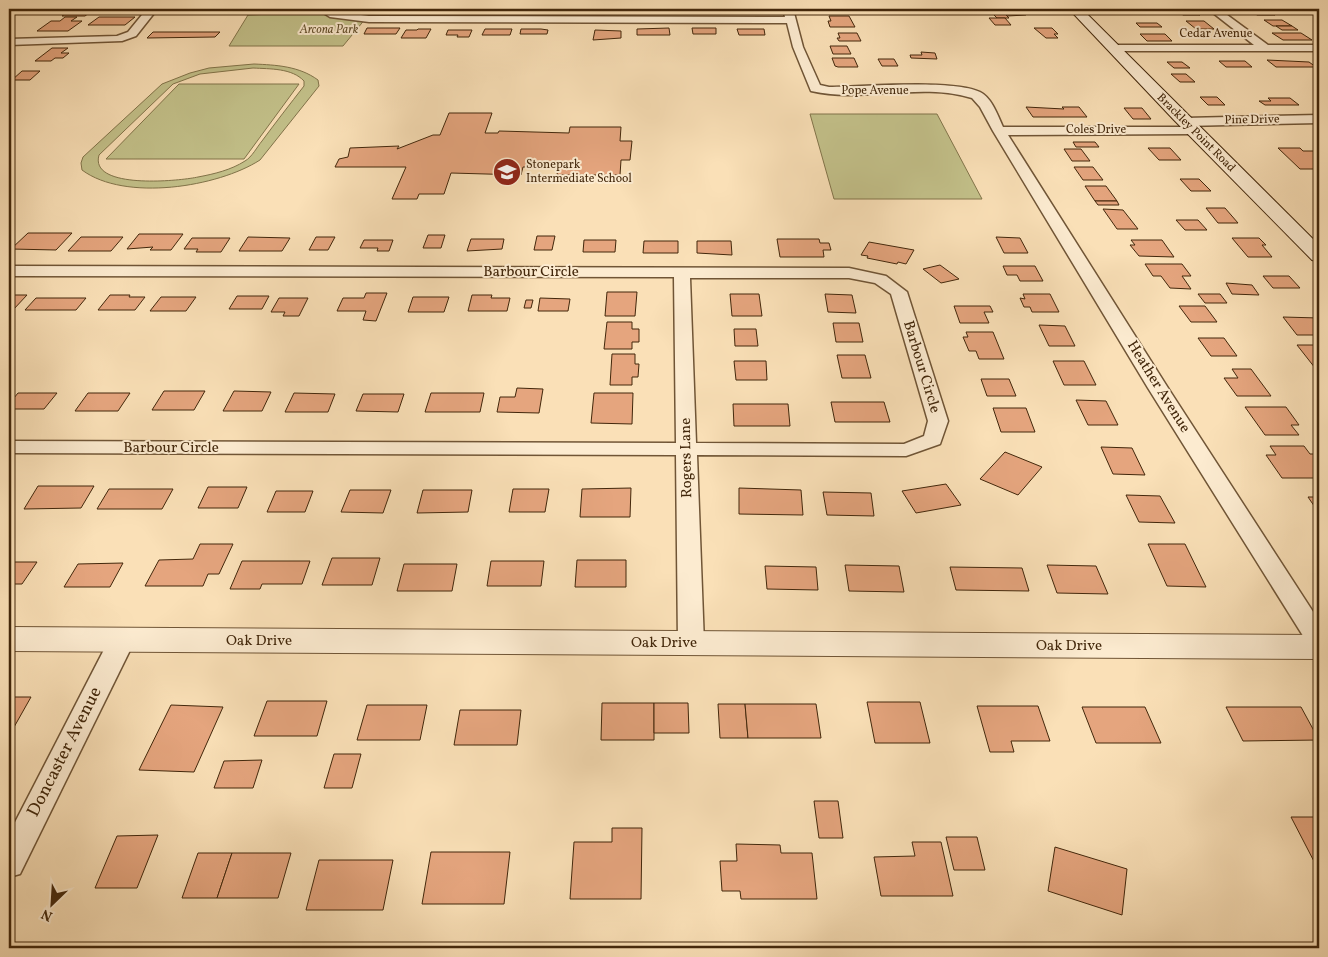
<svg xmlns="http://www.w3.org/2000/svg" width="1328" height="957" viewBox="0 0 1328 957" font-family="Vollkorn,serif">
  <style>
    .green { fill: #c3c18a; stroke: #82744a; fill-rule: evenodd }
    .building { fill: #e5a57e; stroke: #42270b }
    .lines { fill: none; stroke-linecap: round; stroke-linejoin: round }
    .minor-casing { stroke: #705536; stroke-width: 3 }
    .tertiary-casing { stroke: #705536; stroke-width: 2 }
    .secondary-casing { stroke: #42270b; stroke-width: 2 }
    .minor { fill: #fcebd0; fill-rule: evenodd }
    .tertiary { fill: #fcebd0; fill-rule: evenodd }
    .secondary { fill: #fcebd0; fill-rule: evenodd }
    .labels { text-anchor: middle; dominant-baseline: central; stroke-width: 4; stroke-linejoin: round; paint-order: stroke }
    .far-park-label { font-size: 12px; font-style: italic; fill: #624e2b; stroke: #fcebd0 }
    .far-street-label { font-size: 12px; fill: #42270b; stroke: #fcebd0 }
    .far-poi-label { font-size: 12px; fill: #42270b; stroke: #fcebd0; text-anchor: start }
    .street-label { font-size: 15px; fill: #42270b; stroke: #fcebd0 }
    .near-street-label { font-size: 18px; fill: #42270b; stroke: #fcebd0 }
  </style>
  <rect width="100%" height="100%" fill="#fae0b7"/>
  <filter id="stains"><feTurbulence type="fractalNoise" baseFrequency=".004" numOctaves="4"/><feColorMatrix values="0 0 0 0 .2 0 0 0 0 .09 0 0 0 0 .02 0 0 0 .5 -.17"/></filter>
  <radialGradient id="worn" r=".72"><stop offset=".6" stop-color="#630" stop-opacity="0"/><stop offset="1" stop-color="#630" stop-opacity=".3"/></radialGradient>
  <!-- green -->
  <g class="green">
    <path d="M327 12 366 18 343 46H229L248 15Z"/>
    <path d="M254 64C276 65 299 66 318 80L319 86 260 160C218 187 125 202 82 170L81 163 83 157 162 84 190 73 209 68ZM253 68C270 69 292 68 304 81V86C290 104 276 122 262 141 257 147 252 157 245 161 231 170 214 174 198 177 180 181 89 190 99 155L173 84 200 74Z"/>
    <path d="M179 84H299L244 159H106Z"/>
    <path d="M810 114H937L982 199H834Z"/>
  </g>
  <!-- building -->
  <g class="building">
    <path d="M173 9H241L236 14H167Z"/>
    <path d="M266 9H289L286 12H268L269 10H265Z"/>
    <path d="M361 9H397L388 11H359Z"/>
    <path d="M405 9H428L426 11H403Z"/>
    <path d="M1175 9H1191L1200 15H1183Z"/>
    <path d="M1237 9H1266L1275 15H1257L1249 9Z"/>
    <path d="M71 10H93L85 16H62Z"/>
    <path d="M1008 11H1022L1026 15 1007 16 1005 14H1009Z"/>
    <path d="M993 14H1005L1009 18H997Z"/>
    <path d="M829 16H849L855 27H830L828 21H831Z"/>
    <path d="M65 17H77L71 21H82L68 31H37L51 21H60Z"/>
    <path d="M99 17H135L125 25H88Z"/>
    <path d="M989 18H1005L1011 25H995Z"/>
    <path d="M1264 20H1282L1292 26H1273Z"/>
    <path d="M1186 21H1204L1214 29H1196Z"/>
    <path d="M1136 23H1157L1162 27H1140Z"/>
    <path d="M1276 26H1292L1298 30H1282Z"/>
    <path d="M367 28H400L396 34H364Z"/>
    <path d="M669 28 670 35H637V29Z"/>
    <path d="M692 28H716V34H693Z"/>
    <path d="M1034 28H1052L1058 34H1054L1058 38H1046Z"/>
    <path d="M418 29H431L426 38H401L406 30H417Z"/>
    <path d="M485 29H512L510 35H482Z"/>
    <path d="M521 29H541L548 30 547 34H520Z"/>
    <path d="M737 29H764L765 35H739Z"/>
    <path d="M448 30H472L469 37H457L458 35H446Z"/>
    <path d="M595 30 621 31V38L593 40Z"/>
    <path d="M153 32H220L215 37 147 38Z"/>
    <path d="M838 33H857L861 41H839L837 38H840Z"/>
    <path d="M1272 33H1301L1312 40H1283Z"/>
    <path d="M1140 34H1165L1172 41H1147Z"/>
    <path d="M830 46H847L851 54H833Z"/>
    <path d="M52 48H68L61 53H69L63 58H55L51 61H35Z"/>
    <path d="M921 52 935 53 937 59 911 58 910 55H922Z"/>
    <path d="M832 58H854L858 67H838L835 66Z"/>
    <path d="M878 59H894L898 66H882Z"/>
    <path d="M1267 60 1309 62 1316 67H1276Z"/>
    <path d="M1219 61H1245L1252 67H1226Z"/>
    <path d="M1167 62H1182L1190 68H1174Z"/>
    <path d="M22 71H40L30 80H12Z"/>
    <path d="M1171 74H1186L1195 82H1180Z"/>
    <path d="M1200 97H1217L1225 105H1208Z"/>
    <path d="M1268 98H1290L1299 105H1265L1259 101H1271Z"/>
    <path d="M1026 107 1064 109 1062 107H1079L1087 117H1033Z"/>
    <path d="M1124 108H1142L1151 119H1133Z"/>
    <path d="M449 113H492L485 133H498L499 131 569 133 570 127H621L620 141H632L630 160H621L620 175H557L558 167H523L521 175 451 173 444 194H419L417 199H392L406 167H335L339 159 348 157 350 148 399 146 397 149 433 135H440Z"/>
    <path d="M1073 142H1095L1099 147H1076Z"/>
    <path d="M1148 148H1170L1181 160H1159Z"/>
    <path d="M1278 148H1300L1303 151H1317L1315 148H1319V169H1300Z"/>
    <path d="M1064 149H1081L1090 161H1072Z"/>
    <path d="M1074 167H1093L1103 180H1083Z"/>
    <path d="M1180 179H1199L1211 191H1191Z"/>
    <path d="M1085 186H1106L1117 201H1095Z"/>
    <path d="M1095 201H1117L1119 205H1098Z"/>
    <path d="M1206 208H1225L1238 223H1218Z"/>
    <path d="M1103 209 1123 210 1138 229H1117Z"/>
    <path d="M1176 220H1198L1207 230H1185Z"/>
    <path d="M28 233H72L56 250 11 249Z"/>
    <path d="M139 234H183L171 250H150L153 247 127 249Z"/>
    <path d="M428 235H445L441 248H423Z"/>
    <path d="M537 236H555L552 250H534Z"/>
    <path d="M81 237H123L111 251H68Z"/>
    <path d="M248 237 290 238 282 251H239Z"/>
    <path d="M316 237H335L328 250H309Z"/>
    <path d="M996 237 1020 238 1028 253H1004Z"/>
    <path d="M192 238H230L221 252H196L198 249H184Z"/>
    <path d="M1232 238H1259L1266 245H1262L1272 257H1248Z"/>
    <path d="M471 239H504L502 249 467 251Z"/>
    <path d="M777 239H819L820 243H829L831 250H823L824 257H780Z"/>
    <path d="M364 240H393L389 251H377L378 248H360Z"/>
    <path d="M584 240H616L615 252H583Z"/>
    <path d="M1131 240H1162L1174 257 1139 256 1130 245H1135Z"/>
    <path d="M644 241H678V253H643Z"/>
    <path d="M697 241H731L732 255 697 253Z"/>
    <path d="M869 242 914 250 906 264 898 262 897 264 867 258 868 256 861 255Z"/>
    <path d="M1145 264H1182L1191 276H1182L1191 289 1170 288 1161 276H1153Z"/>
    <path d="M940 265 959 279 941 283 923 269Z"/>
    <path d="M1003 266H1035L1043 281H1020L1017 275H1007Z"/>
    <path d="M1263 276H1289L1300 288H1273Z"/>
    <path d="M1226 283 1252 285 1259 295 1232 294Z"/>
    <path d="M9 292H12L10 295H27L13 310H9Z"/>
    <path d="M607 292H637L635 316H605Z"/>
    <path d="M366 293H387L376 321 363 320 366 311H337L343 298H364Z"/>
    <path d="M730 294H759L762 316H732Z"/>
    <path d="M825 294 852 295 856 313 828 312Z"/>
    <path d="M1023 294H1050L1059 312H1032L1030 307H1024L1020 298 1025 299Z"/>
    <path d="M1198 294H1220L1227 303H1205Z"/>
    <path d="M110 295H130L129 297H145L135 310H98Z"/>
    <path d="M472 295H492L491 298H510L507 311H468Z"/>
    <path d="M237 296H269L262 309H229Z"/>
    <path d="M161 297H196L186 311H150Z"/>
    <path d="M413 297H449L444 312H408Z"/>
    <path d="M36 298H86L76 310H25Z"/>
    <path d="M279 298H308L299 316H283L285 312H271Z"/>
    <path d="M540 298 570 299 568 311H538Z"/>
    <path d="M526 300H533L531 308H524Z"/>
    <path d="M954 306H990L993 312H984L989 323H960Z"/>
    <path d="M1179 306H1205L1217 322H1191Z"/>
    <path d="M1283 317 1319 318V335H1297Z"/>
    <path d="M607 322H632V329H639V342H632V349H604Z"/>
    <path d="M833 323H859L863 342H836Z"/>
    <path d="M1039 325 1065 326 1075 346H1049Z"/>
    <path d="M734 329H756L758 346H735Z"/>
    <path d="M966 332H993L1004 359H979L976 351H969L963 337H968Z"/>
    <path d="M1198 338H1224L1237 356H1211Z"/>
    <path d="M1297 345H1319V373Z"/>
    <path d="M612 354H635V364H639L638 377H632V385H610Z"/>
    <path d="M837 355H865L871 378H842Z"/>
    <path d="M734 361H766L767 380H736Z"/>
    <path d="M1053 361H1084L1096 385H1064Z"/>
    <path d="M1232 369H1251L1271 396H1237L1224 378H1238Z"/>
    <path d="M981 379H1009L1016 396H987Z"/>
    <path d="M517 388 543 389 539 413 497 412 500 397H515Z"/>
    <path d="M164 391H205L194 410H152Z"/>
    <path d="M234 391 271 392 262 411H223Z"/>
    <path d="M18 393H57L44 409H9V404Z"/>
    <path d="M88 393H130L118 411H75Z"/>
    <path d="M294 393 335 394 328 412H285Z"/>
    <path d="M431 393H484L480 412H425Z"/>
    <path d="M594 393H633L632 424 591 423Z"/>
    <path d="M363 394H404L398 412 356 411Z"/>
    <path d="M1076 400 1106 401 1118 425H1088Z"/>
    <path d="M831 402H884L890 422H835Z"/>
    <path d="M733 404H788L790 426H734Z"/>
    <path d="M1245 407H1286L1299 425H1291L1299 435H1265Z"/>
    <path d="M993 408H1026L1035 432H1001Z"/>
    <path d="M1270 446H1304L1310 454H1319V478H1282L1266 455H1276Z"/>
    <path d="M1101 447 1132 448 1145 475 1113 474Z"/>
    <path d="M1005 452 1042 467 1018 495 980 479Z"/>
    <path d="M946 484 961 505 916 513 902 491Z"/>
    <path d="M38 486H94L81 508 24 509Z"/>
    <path d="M208 487H247L238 508H198Z"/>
    <path d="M631 488 630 517H580L582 489Z"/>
    <path d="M739 488 801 490 803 515 739 514Z"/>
    <path d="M109 489H173L162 509H97Z"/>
    <path d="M513 489H549L545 512H509Z"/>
    <path d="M350 490H391L383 513 341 512Z"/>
    <path d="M423 490H472L468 512 417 513Z"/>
    <path d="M276 491H313L305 512H267Z"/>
    <path d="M823 492 871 493 874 516 827 515Z"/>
    <path d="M1126 495 1160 496 1175 523 1139 522Z"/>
    <path d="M1308 497H1319V513Z"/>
    <path d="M200 544H233L219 574H208L203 586H145L159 560 193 559Z"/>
    <path d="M1148 544H1185L1206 587 1167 586Z"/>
    <path d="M332 558H380L372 585H322Z"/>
    <path d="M577 560H626V587H575Z"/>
    <path d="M242 561H310L302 584H262L260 589H230Z"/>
    <path d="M491 561H544L541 586H487Z"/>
    <path d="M9 562H37L22 584H9Z"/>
    <path d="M123 563 110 587H64L78 564Z"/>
    <path d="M404 564H457L452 591H397Z"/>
    <path d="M845 565 899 566 904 592 849 591Z"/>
    <path d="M1047 565 1096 566 1108 594 1057 593Z"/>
    <path d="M765 566 816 567 818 590 767 589Z"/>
    <path d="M950 567 1022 568 1029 591 956 590Z"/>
    <path d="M9 697H31L9 736Z"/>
    <path d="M267 701H327L317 736H254Z"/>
    <path d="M867 702H920L930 743H875Z"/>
    <path d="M602 703H654V740H601Z"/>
    <path d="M654 703H688L689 733H654Z"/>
    <path d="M718 704H745L748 738H720Z"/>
    <path d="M745 704H816L821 738H748Z"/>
    <path d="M171 705 223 707 194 772 139 770Z"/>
    <path d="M367 705H427L420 740H357Z"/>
    <path d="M977 706H1038L1050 741H1011L1014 752H990Z"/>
    <path d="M1082 707H1145L1161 743H1096Z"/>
    <path d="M1226 707H1301L1319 740 1243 741Z"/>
    <path d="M460 710H521L517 745H454Z"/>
    <path d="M334 754H361L352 788H324Z"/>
    <path d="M262 760 253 788H214L224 761Z"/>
    <path d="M814 801H838L843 838H819Z"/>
    <path d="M1291 817H1319V871Z"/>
    <path d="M612 828H642L641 899H570L574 842H612Z"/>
    <path d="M158 835 137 888H95L117 836Z"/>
    <path d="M946 837H977L985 870H954Z"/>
    <path d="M912 842H941L953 896H881L874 857 915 856Z"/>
    <path d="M736 844 780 845 781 853H812L817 899H741L740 891H722L720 861H737Z"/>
    <path d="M1055 847 1127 869 1122 915 1048 891Z"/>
    <path d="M431 852H510L504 904H422Z"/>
    <path d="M198 853H232L217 898H182Z"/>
    <path d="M232 853H291L278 898H217Z"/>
    <path d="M319 860H393L383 910H306Z"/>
  </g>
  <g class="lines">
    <defs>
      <g id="minor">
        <path d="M150 9 155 12 136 36 122 41 9 45V39L117 36 128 32 146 10Z"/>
        <path d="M317 9H329L336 12 369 16 785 17 783 9H793L803 47 820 85 829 87C863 87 952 79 980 92 992 98 998 116 1003 127H1199L1200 130 1199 133 1194 134 1008 135 1168 388 1319 621V650L1310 647 1148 388 993 131 980 107 972 98C920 82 863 103 811 91L793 47 787 23 369 22 330 17Z"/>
        <path d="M1208 9H1219L1268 45H1319V51H1114L1109 48 1114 45H1254Z"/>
        <path d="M1319 115V123L1185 126 1179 122 1185 118Z"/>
        <path d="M9 266 849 268 886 276 907 292 948 421 940 444 906 456 697 455 704 644 700 651 691 653 682 651 678 644 676 455 9 453V441L676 443 674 277 9 276ZM690 278H849L875 283 891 294 928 421 924 436 904 444 696 443Z"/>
        <path d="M122 631 131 634 135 640 20 874 9 877V834L109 640 113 634Z"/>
      </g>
      <path id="tertiary" d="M9 627 1319 635V659L9 651Z"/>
      <path id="secondary" d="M1069 9H1082L1319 245V262L1312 260 1174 120Z"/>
    </defs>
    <!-- minor casing -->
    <use href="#minor" class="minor-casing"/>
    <!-- tertiary casing -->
    <use href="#tertiary" class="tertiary-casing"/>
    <!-- secondary casing -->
    <use href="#secondary" class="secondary-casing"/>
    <!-- minor -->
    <use href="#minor" class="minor"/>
    <!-- tertiary -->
    <use href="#tertiary" class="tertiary"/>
    <!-- secondary -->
    <use href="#secondary" class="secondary"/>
  </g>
  <!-- icons -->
  <defs>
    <symbol id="school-disc" viewBox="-11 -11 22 22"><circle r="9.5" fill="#8f2418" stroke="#fcebd0"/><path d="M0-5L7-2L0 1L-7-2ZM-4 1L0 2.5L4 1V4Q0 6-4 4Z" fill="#fff"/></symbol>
  </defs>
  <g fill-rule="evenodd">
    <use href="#school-disc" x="491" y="156" width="32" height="32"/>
  </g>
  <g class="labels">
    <!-- far-park labels -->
    <g class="far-park-label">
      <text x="329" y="30">Arcona Park</text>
    </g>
    <!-- far-street labels -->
    <g class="far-street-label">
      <text x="1216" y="34">Cedar Avenue</text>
      <text x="875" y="91">Pope Avenue</text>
      <text transform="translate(1252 120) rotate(-1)">Pine Drive</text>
      <text x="1096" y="130">Coles Drive</text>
      <text transform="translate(1196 133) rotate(45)">Brackley Point Road</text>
    </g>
    <!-- far-poi labels -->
    <g class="far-poi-label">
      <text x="526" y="165">Stonepark<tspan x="526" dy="14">Intermediate School</tspan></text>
    </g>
    <!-- street labels -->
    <g class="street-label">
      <text x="531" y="272">Barbour Circle</text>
      <text transform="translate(921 367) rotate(73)">Barbour Circle</text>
      <text transform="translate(1158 387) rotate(58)">Heather Avenue</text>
      <text x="171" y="448">Barbour Circle</text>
      <text transform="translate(687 458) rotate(-91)">Rogers Lane</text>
      <text x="259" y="641">Oak Drive</text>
      <text x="664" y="643">Oak Drive</text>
      <text x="1069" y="646">Oak Drive</text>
    </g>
    <!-- near-street labels -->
    <g class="near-street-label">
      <text transform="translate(65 752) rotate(-63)">Doncaster Avenue</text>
    </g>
  </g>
  <!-- margin -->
  <rect width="1328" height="957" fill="none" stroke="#fae0b7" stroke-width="30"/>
  <rect x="10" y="10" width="1308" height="937" fill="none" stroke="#42270b" stroke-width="2.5"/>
  <rect x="15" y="15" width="1298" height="927" fill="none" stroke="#42270b"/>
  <!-- north arrow -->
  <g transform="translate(52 904) rotate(205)" stroke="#fcebd0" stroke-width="4" paint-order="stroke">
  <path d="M0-4L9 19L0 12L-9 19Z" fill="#42270b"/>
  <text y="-8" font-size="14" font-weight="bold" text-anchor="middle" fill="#42270b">N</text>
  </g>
  <rect width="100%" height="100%" filter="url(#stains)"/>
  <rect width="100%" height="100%" fill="url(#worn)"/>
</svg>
